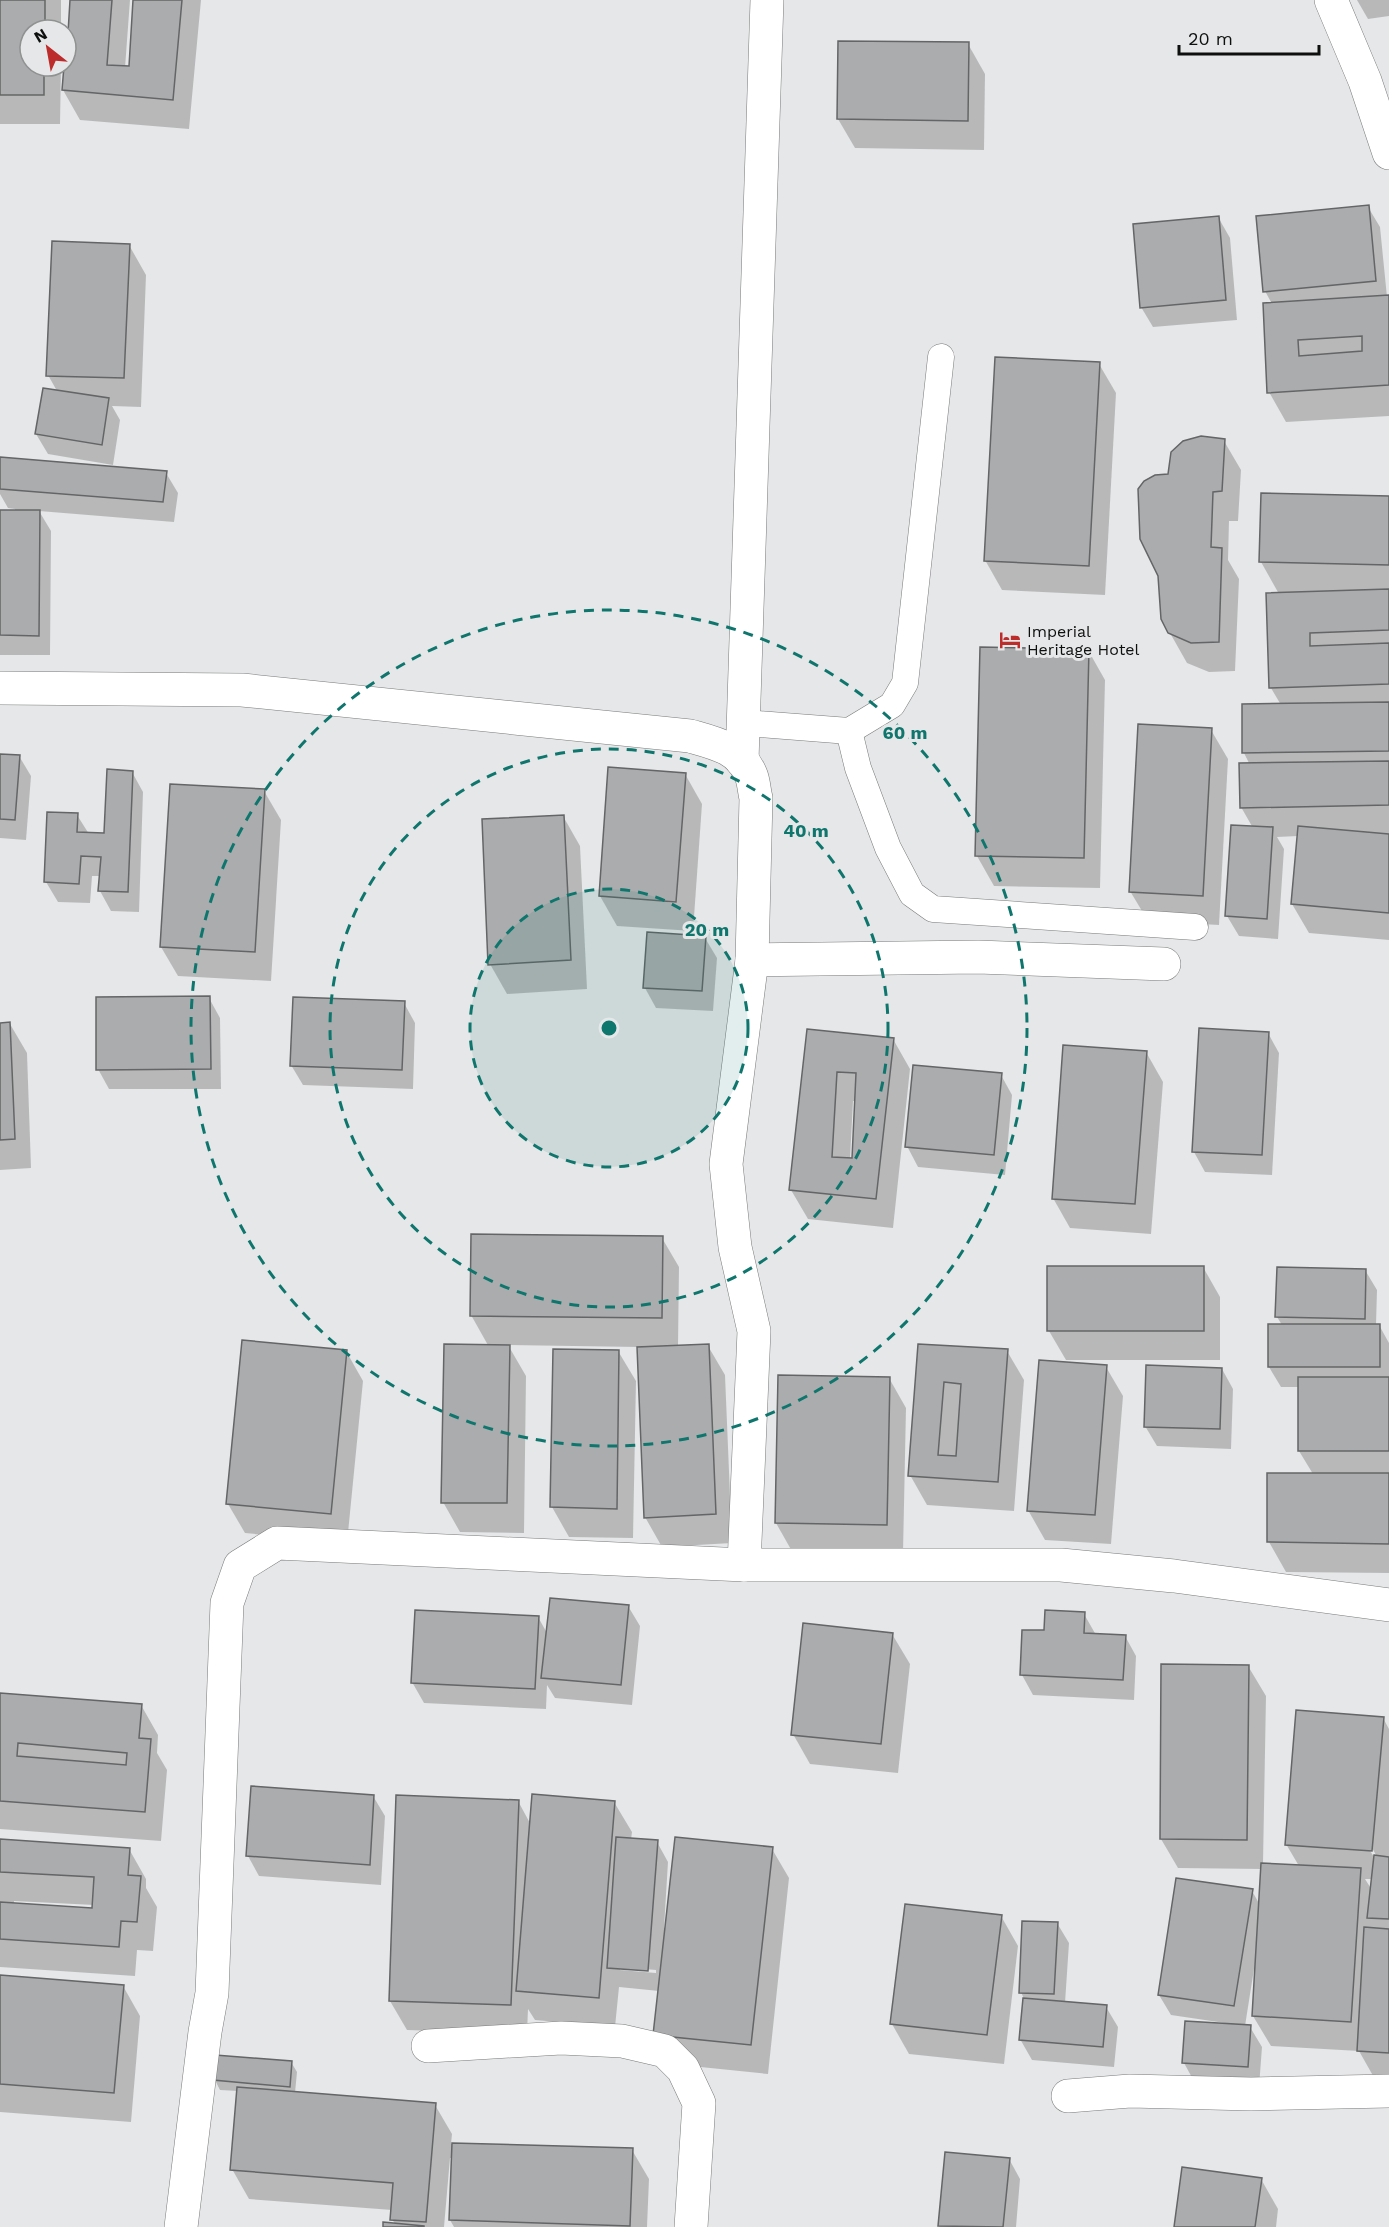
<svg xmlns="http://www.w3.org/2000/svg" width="1389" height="2227" viewBox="0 0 1389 2227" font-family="'Work Sans',sans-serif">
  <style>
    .shadow { fill: #0003; fill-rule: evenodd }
    .building { fill: #abacae; stroke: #646566; stroke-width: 1.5; fill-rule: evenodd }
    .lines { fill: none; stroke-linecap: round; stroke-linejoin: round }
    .service-casing { stroke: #797a7b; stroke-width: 27 }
    .minor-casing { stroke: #797a7b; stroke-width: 34 }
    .service { stroke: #fff; stroke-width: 26 }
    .minor { stroke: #fff; stroke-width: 33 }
    .ring { fill: none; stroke: #0f766e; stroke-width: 3; stroke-dasharray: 10 8 }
    .labels { text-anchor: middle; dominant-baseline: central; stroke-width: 6; stroke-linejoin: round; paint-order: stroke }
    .poi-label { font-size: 16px; fill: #0e0f0f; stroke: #e6e7e8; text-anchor: start }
    .centre { fill: #0f766e; stroke: #e6e7e8; stroke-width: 3 }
    .ring-label { font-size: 18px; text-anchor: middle; font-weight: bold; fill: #0f766e; stroke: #e6e7e8; stroke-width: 6; stroke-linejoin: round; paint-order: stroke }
  </style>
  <rect width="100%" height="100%" fill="#e6e7e8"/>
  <!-- shadow -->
  <g class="shadow">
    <path d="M0 0H61V30H30V66H61L60 124H0Z"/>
    <path d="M71 0H130L125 68H130L135 0H201L189 129 80 120 63 90Z"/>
    <path d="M1357 0H1389V16L1368 19Z"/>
    <path d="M968 44 985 74 984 150 855 148 838 119Z"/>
    <path d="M1368 207 1380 227 1387 297H1389V416L1286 422 1269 392 1272 304 1265 291Z"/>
    <path d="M1218 217 1230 238 1237 320 1153 327 1141 307Z"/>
    <path d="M129 245 146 275 141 407 112 406 120 420 113 465 48 454 36 434 57 391 48 375Z"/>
    <path d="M1099 364 1116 393 1105 595 1002 590 985 560Z"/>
    <path d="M1224 441 1241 470 1238 521H1229L1228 560 1239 579 1235 671 1209 672 1187 663 1170 633V475Z"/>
    <path d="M0 459 166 473 178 493 174 522 39 511 51 531 50 655H0V511H15V509L8 508 0 494Z"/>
    <path d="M1263 494 1389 497V940L1309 933 1292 904 1298 836 1277 837 1284 849 1278 939 1239 936 1227 916 1253 828 1241 807 1250 765 1244 753V705H1281L1271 688 1268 595 1279 594 1261 562Z"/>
    <path d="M1088 650 1105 680 1100 888 994 886 977 856Z"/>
    <path d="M1211 730 1228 759 1219 925 1148 921 1130 891Z"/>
    <path d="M0 755 19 756 31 776 26 840 0 838Z"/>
    <path d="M132 772 143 792 139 912 111 911 100 891 101 876H92L90 903 58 902 46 882 77 815 89 834 105 835Z"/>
    <path d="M685 774 702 804 693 931 617 926 600 896Z"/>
    <path d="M264 791 281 820 271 981 178 976 161 947Z"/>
    <path d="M563 816 580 846 587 989 507 994 490 964Z"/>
    <path d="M705 938 717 958 713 1011 656 1008 645 988Z"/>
    <path d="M209 998 220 1018 221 1089H109L98 1069Z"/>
    <path d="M404 1003 415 1023 413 1089 303 1085 291 1065Z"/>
    <path d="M0 1024H10L27 1053 31 1168 0 1170Z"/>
    <path d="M808 1031 893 1039 910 1069 893 1228 808 1219 791 1190ZM853 1101H856L853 1160 850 1159Z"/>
    <path d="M1268 1033 1279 1053 1272 1175 1205 1172 1194 1152Z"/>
    <path d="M1146 1052 1163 1082 1151 1234 1070 1228 1053 1198Z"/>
    <path d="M1001 1075 1012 1095 1005 1175 918 1167 907 1146Z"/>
    <path d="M662 1238 679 1267 678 1347 708 1346 725 1375 732 1543 662 1547 645 1517 638 1347 508 1345 526 1376 524 1533 460 1532 443 1502 489 1347 471 1315Z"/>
    <path d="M1203 1267 1220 1297V1360H1066L1049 1331Z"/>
    <path d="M1365 1270 1377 1290 1376 1325H1379L1389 1343V1573L1286 1572 1269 1542 1313 1474 1299 1451V1387H1281L1269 1367V1325H1282L1277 1317Z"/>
    <path d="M920 1345 1007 1351 1024 1380 1014 1511 927 1505 910 1475Z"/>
    <path d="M346 1351 363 1381 347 1543 245 1533 228 1504Z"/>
    <path d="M618 1351 636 1381 633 1538 569 1537 552 1507Z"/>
    <path d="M1106 1367 1123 1396 1111 1544 1045 1540 1028 1510Z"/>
    <path d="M1222 1369 1233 1389 1231 1449 1157 1446 1145 1426Z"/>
    <path d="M779 1377 889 1378 906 1408 903 1554 793 1553 776 1523Z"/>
    <path d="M628 1606 640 1626 632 1705 555 1698 547 1685 546 1709 424 1703 412 1682 538 1617 547 1633Z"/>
    <path d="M1084 1614 1096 1635 1125 1636 1136 1656 1134 1700 1033 1695 1022 1675 1024 1632H1046Z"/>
    <path d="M892 1634 910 1664 898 1773 810 1764 793 1734Z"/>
    <path d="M1248 1666 1266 1696 1263 1864 1299 1866 1286 1844 1383 1718 1389 1729V2081H1376L1359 2051 1271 2046 1253 2016 1256 1969H1254L1245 2026 1250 2027 1262 2047 1259 2087 1195 2083 1184 2063 1225 2025V2023L1171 2015 1159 1995 1252 1891 1260 1905 1262 1869 1178 1868 1161 1839ZM1370 1844 1377 1857H1374L1367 1846ZM1365 1879H1373L1372 1890Z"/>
    <path d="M0 1694 141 1705 158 1735 157 1753 167 1770 161 1841 0 1829Z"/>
    <path d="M373 1796 385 1816 381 1885 259 1876 248 1856Z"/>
    <path d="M518 1801 531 1825 614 1802 632 1832 631 1840 657 1842 668 1862 664 1928H666L772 1849 789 1878 768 2074 671 2064 659 1991 619 1987 615 2027 535 2020 528 2009 527 2034 407 2030 390 2001ZM620 1967 656 1970V1973L620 1970Z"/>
    <path d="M0 1841 129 1849 146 1879V1888L157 1907 153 1951 137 1950 135 1976 0 1967ZM14 1901 94 1905V1910L14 1905Z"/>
    <path d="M1001 1916 1018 1946 1004 2064 909 2054 892 2024Z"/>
    <path d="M1057 1923 1069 1943 1065 2003 1106 2007 1118 2027 1114 2067 1032 2060 1020 2039 1024 1999 1021 1992Z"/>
    <path d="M0 1976 123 1986 140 2016 131 2122 0 2112Z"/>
    <path d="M291 2062 297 2072 295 2093 435 2105 452 2134 451 2144 632 2150 649 2179 647 2227H454L450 2220 453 2158H450L444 2227H384L395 2224 392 2219V2210L249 2199 232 2169 238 2091 220 2090 215 2080Z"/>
    <path d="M1009 2159 1020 2179 1016 2227H940L939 2226Z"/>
    <path d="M1261 2179 1278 2209 1276 2227H1176Z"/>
  </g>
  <!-- building -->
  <g class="building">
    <path d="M0 0H45V30H30V66H44V95H0Z"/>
    <path d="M70 0H112L107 65 129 66 133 0H182L173 100 62 90 64 66H66Z"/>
    <path d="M838 41 969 42 968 121 837 119Z"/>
    <path d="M1369 205 1376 281 1263 292 1256 216Z"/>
    <path d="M1219 216 1226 300 1140 308 1133 224Z"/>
    <path d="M52 241 130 244 124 378 46 376Z"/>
    <path d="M1389 295V385L1267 393 1263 303ZM1362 336V351L1299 356 1298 340Z"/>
    <path d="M995 357 1100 362 1089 566 984 561Z"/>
    <path d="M43 388 109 398 102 445 35 434Z"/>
    <path d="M1201 436 1225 439 1222 491 1213 492 1211 547 1222 548 1219 642 1191 643 1168 633 1161 619 1158 576 1140 539 1138 489 1144 481 1155 475 1168 474 1171 452 1183 441Z"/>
    <path d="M0 457 167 471 163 502 0 489Z"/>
    <path d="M1261 493 1389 496V565L1259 562Z"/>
    <path d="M0 510H40L39 636 0 635Z"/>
    <path d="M1389 589V630L1310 633V646L1389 643V684L1269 688 1266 593Z"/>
    <path d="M980 647 1089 649 1084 858 975 856Z"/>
    <path d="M1389 702V751L1242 753V704Z"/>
    <path d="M1138 724 1212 728 1203 896 1129 892Z"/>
    <path d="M0 754 20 755 15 820 0 819Z"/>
    <path d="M1389 761V805L1240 808 1239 763Z"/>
    <path d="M608 767 686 773 676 902 599 896Z"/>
    <path d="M107 769 133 771 128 892 98 891 101 857 81 856 79 884 44 882 47 812 78 813 77 832 104 833Z"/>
    <path d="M170 784 265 789 255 952 160 947Z"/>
    <path d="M564 815 571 960 488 965 482 819Z"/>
    <path d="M1231 825 1273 827 1267 919 1225 916Z"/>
    <path d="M1298 826 1389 834V913L1291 904Z"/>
    <path d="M647 932 706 936 702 991 643 988Z"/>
    <path d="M210 996 211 1069 96 1070V997Z"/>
    <path d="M293 997 405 1001 402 1070 290 1066Z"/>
    <path d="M10 1022 15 1139 0 1140V1023Z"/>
    <path d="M1199 1028 1269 1032 1262 1155 1192 1152Z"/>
    <path d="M807 1029 894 1038 876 1199 789 1190ZM837 1072 856 1073 852 1158 832 1157Z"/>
    <path d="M1063 1045 1147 1051 1135 1204 1052 1199Z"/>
    <path d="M913 1065 1002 1073 994 1155 905 1147Z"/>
    <path d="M471 1234 663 1236 662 1318 470 1316Z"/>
    <rect x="1047" y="1266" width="157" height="65"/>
    <path d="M1277 1267 1366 1269 1365 1319 1275 1317Z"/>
    <rect x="1268" y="1324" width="112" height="43"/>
    <path d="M242 1340 347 1350 331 1514 226 1504Z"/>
    <path d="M444 1344 510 1345 507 1503H441Z"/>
    <path d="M709 1344 716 1514 644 1518 637 1347Z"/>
    <path d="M918 1344 1008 1349 998 1482 908 1476ZM944 1382 961 1384 956 1456 938 1455Z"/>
    <path d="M553 1349 619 1350 617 1509 550 1507Z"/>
    <path d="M1039 1360 1107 1365 1095 1515 1027 1511Z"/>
    <path d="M1146 1365 1222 1368 1220 1429 1144 1427Z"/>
    <path d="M778 1375 890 1377 887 1525 775 1523Z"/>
    <rect x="1298" y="1377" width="91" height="74"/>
    <path d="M1267 1473H1389V1544L1267 1542Z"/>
    <path d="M550 1598 629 1605 621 1685 541 1678Z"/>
    <path d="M415 1610 539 1616 535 1689 411 1683Z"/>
    <path d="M1045 1610 1085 1612 1084 1633 1126 1635 1123 1680 1020 1675 1022 1630H1044Z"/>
    <path d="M803 1623 893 1633 881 1744 791 1735Z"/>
    <path d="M1161 1664 1249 1665 1247 1840 1160 1839Z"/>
    <path d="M0 1693 142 1704 139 1738 151 1739 145 1812 0 1801ZM18 1743 127 1753 126 1765 17 1756Z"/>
    <path d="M1296 1710 1384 1717 1372 1851 1285 1845Z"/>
    <path d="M251 1786 374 1795 370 1865 246 1856Z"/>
    <path d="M532 1794 615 1801 599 1998 516 1991Z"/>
    <path d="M396 1795 519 1800 511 2005 389 2001Z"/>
    <path d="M616 1837 658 1840 648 1971 607 1968Z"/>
    <path d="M675 1837 773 1847 751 2045 653 2035Z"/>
    <path d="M0 1839 130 1848 128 1875 141 1876 137 1922 121 1921 119 1947 0 1939V1902L92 1908 94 1877 0 1872Z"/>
    <path d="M1374 1855 1389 1857V1919L1367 1918Z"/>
    <path d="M1261 1863 1361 1868 1351 2022 1252 2016Z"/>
    <path d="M1176 1878 1253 1889 1234 2006 1158 1995Z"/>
    <path d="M905 1904 1002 1915 987 2035 890 2024Z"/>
    <path d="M1022 1921 1058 1922 1054 1994 1019 1993Z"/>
    <path d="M1364 1927 1389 1929V2053L1357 2051Z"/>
    <path d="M0 1975 124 1985 114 2093 0 2084Z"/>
    <path d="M1023 1998 1107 2005 1103 2047 1019 2040Z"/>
    <path d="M1185 2021 1251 2025 1248 2067 1182 2063Z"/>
    <path d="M215 2055 292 2061 290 2087 213 2080Z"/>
    <path d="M237 2087 436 2103 426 2222 390 2220 393 2183 230 2170Z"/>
    <path d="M452 2143 633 2148 630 2226 449 2220Z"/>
    <path d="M945 2152 1010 2158 1003 2227 938 2226Z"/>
    <path d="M1182 2167 1262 2178 1255 2227H1174Z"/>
    <path d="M383 2222 424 2226V2227H383Z"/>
  </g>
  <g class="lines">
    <defs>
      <g id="service">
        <path d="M745 723 849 731 892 705 905 683 941 357"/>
        <path d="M849 731 858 768 888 848 912 894 933 909 1195 927"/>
      </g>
      <g id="minor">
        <path d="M1331 0 1365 81 1389 153"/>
        <path d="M0 688 242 690 690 736C715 743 740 748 751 775 754 782 754 791 756 798L752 960 726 1164 735 1247 754 1331 744 1565"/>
        <path d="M742 761 767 0"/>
        <path d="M752 960 978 957 1164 964"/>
        <path d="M428 2046 561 2038 622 2041 665 2051 683 2069 699 2103 691 2227"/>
        <path d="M1068 2096 1130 2091 1251 2094 1389 2091"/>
        <path d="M181 2227 205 2032 212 1993 227 1603 240 1566 277 1543 744 1565H1061L1174 1576 1389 1605"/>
      </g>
    </defs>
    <!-- service casing -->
    <use href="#service" class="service-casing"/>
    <!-- minor casing -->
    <use href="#minor" class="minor-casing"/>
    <!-- service -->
    <use href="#service" class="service"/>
    <!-- minor -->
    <use href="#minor" class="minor"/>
  </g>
  <!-- distance rings -->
  <circle cx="609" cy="1028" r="139" fill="#0f766e" fill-opacity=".12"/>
  <g class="ring">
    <circle cx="609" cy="1028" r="139"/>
    <circle cx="609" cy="1028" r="279"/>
    <circle cx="609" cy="1028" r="418"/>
  </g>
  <!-- icons -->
  <defs>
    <symbol id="hotel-bare" viewBox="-9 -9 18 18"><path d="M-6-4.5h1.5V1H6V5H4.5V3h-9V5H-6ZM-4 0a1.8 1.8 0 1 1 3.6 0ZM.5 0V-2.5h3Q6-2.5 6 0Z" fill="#bb2c2a" stroke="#e6e7e8" stroke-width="2.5" paint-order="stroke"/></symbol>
  </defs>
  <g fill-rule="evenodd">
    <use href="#hotel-bare" x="995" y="625" width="30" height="30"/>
  </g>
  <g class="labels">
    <!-- poi labels -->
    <g class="poi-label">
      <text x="1027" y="631">Imperial<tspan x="1027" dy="18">Heritage Hotel</tspan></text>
    </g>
  </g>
  <circle cx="609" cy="1028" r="9" class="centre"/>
  <g class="ring-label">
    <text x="905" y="739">60 m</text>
    <text x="806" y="837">40 m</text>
    <text x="707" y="936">20 m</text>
  </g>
  <!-- north arrow -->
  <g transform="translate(48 48) rotate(329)"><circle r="28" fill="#e6e7e8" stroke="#909191" stroke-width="1.5"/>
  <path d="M0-4.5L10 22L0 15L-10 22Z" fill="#bb2c2a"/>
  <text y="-9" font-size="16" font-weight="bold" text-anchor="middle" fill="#0e0f0f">N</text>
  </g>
  <!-- scale -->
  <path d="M1179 45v9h140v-9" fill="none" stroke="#0e0f0f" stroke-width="3"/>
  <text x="1188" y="45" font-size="18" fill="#0e0f0f" stroke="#e6e7e8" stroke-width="4.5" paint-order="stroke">20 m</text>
</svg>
